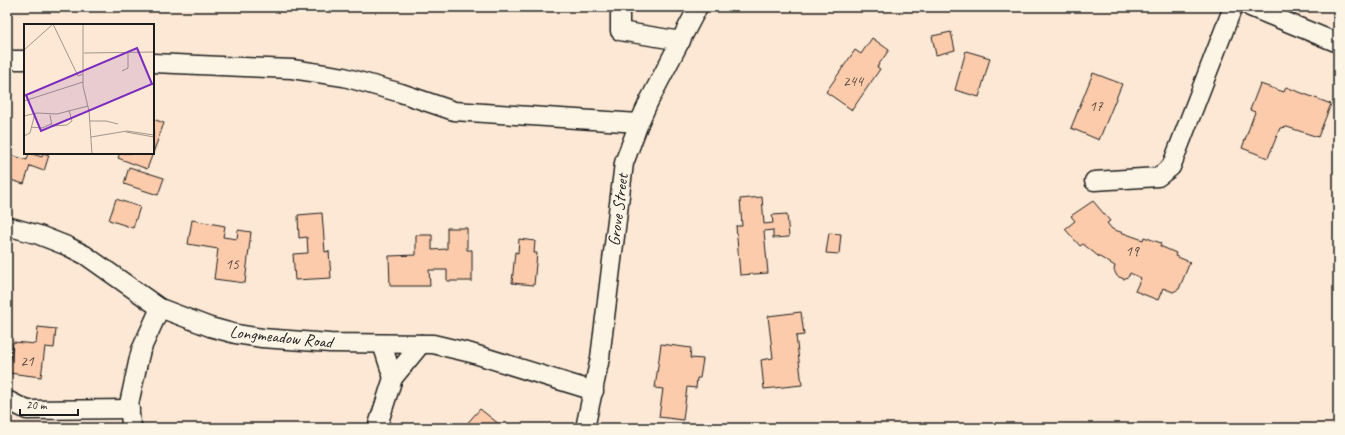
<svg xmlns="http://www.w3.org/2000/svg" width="1345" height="435" viewBox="0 0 1345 435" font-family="Caveat,sans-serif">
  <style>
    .building { fill: #fccbab; stroke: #1c1c1c }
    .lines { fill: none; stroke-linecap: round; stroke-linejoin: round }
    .minor-casing { stroke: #1c1c1c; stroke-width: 21 }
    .minor { stroke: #fcf5e5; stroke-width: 18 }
    .labels { text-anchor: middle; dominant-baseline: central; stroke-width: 3; stroke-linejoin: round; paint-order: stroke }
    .number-label { font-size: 15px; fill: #544840 }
    .street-label { font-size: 17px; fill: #1c1c1c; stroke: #fcf5e5 }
    .inset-road { fill: none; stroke: #a2968a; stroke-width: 1 }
    .view { fill: #7b2cbf; fill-opacity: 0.15; stroke: #7b2cbf; stroke-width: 2 }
    .inset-edge { fill: none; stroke: #1c1c1c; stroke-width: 2 }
  </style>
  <rect width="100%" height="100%" fill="#fce8d4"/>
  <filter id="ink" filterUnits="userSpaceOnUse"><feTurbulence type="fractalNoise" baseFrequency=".025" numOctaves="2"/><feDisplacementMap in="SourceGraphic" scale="8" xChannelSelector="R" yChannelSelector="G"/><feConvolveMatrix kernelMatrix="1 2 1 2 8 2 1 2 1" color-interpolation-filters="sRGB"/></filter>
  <g filter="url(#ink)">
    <!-- building -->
    <g class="building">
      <path d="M951 32 955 50 936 55 932 36Z"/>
      <path d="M872 38 889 50 877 67 880 69 852 110 826 92 855 50 861 54Z"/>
      <path d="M966 51 990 58 979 97 955 90Z"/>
      <path d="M1093 73 1122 84 1099 140 1071 128Z"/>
      <path d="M1260 84 1284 92 1286 87 1331 104 1318 137 1287 127 1280 128 1268 158 1242 148 1255 112 1250 110Z"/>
      <path d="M153 119 164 123 153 153Z"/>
      <path d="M29 153 42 157 43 153 49 155 44 171 30 166 24 184 7 179V154L27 160Z"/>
      <path d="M120 153H153L147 169 118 158Z"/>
      <path d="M129 167 164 178 158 195 124 184Z"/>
      <path d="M762 197 764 224 773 223 772 215 787 214 789 237 773 238V230L764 231 768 273 740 275 736 226H742L740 199Z"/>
      <path d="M116 199 140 207 133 228 109 220Z"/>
      <path d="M1093 201 1110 221 1107 223 1112 229 1143 240 1144 237 1161 243 1160 246 1176 253 1175 256 1190 262 1179 289 1173 292 1163 288 1158 300 1135 291 1141 278 1130 273 1129 276 1124 279 1117 276 1114 270 1115 266 1098 256 1083 244 1080 246 1065 229 1075 221 1071 216Z"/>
      <path d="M322 213 325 252 329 251 331 278 295 280 293 254 308 253 307 237 299 238 298 215Z"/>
      <path d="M192 220 225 226 223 237 237 239 238 230 251 232 245 283 214 279 218 249 188 244Z"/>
      <path d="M447 228H467V250H472V281H447V270H429L430 286H390L389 256 416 255V235H432V250L447 249Z"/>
      <path d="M829 233 841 234 839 254 826 253Z"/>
      <path d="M519 239 535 241 534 253H537L534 285 512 283 515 252 518 253Z"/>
      <path d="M801 312 804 335 796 336 802 385 764 389 761 360 773 358 768 316Z"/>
      <path d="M38 327 56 329 54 348 45 347 41 377 9 373 13 342 36 344Z"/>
      <path d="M661 344 691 348 690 358 703 359 700 378H697L696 388 687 387 683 420 659 417 663 389 655 388Z"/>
      <path d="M480 409 504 428H463Z"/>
    </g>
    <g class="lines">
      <defs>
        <g id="minor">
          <path d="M620 7V31L681 41"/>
          <path d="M1250 7 1338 43"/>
          <path d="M7 60H25"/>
          <path d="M153 63 292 69 344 77 401 93 454 111 639 123"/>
          <path d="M1094 181 1158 177 1171 167 1233 7"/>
          <path d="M7 226 39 235 67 246 85 255 160 308 210 327 236 334 262 338 330 343 433 344 471 353 594 391"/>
          <path d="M393 378 421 344"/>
          <path d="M7 400 27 410 130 409"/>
          <path d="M133 428 131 424 129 404 139 358 141 350 160 308"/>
          <path d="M377 428 393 378 382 344"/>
          <path d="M585 428 600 358 624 163 639 123 649 101 698 7"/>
        </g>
      </defs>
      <!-- minor casing -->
      <use href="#minor" class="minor-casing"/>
      <!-- minor -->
      <use href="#minor" class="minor"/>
    </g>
  </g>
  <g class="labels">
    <!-- number labels -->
    <g class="number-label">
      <text x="853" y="81">244</text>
      <text x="1096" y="106">17</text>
      <text x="1132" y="251">19</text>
      <text x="232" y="264">15</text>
      <text x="27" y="361">21</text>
    </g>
    <!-- street labels -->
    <g class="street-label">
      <text transform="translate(618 210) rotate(-83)">Grove Street</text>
      <text transform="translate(281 337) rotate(6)">Longmeadow Road</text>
    </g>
  </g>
  <!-- overview -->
  <g transform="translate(24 24)">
    <rect width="130" height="130" fill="#fce8d4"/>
    <path class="inset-road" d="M29 0 54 52 59 50M59 0V62L65 87 68 130M0 26 29 0M60 29 130 28M98 47 104 44V28M0 77 59 58M26 91 28 102 43 101 48 97 45 86M0 92 13 89 33 90 64 82M66 97H82L94 100M7 103 18 104 27 100M102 108 130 113M0 112 6 109 11 89M67 113 103 107 130 111"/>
    <path class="view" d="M113 24 128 60 17 107 2 71Z"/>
    <rect width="130" height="130" class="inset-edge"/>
  </g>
  <!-- margin -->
  <rect width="1345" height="435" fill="none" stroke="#fcf5e5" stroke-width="24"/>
  <rect x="12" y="12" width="1321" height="411" fill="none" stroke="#1c1c1c" stroke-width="1.5" filter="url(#ink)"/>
  <!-- scale -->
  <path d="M20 409v6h58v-6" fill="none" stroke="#1c1c1c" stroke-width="2"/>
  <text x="26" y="409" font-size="12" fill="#1c1c1c" stroke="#fcf5e5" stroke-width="3" paint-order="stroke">20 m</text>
</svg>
